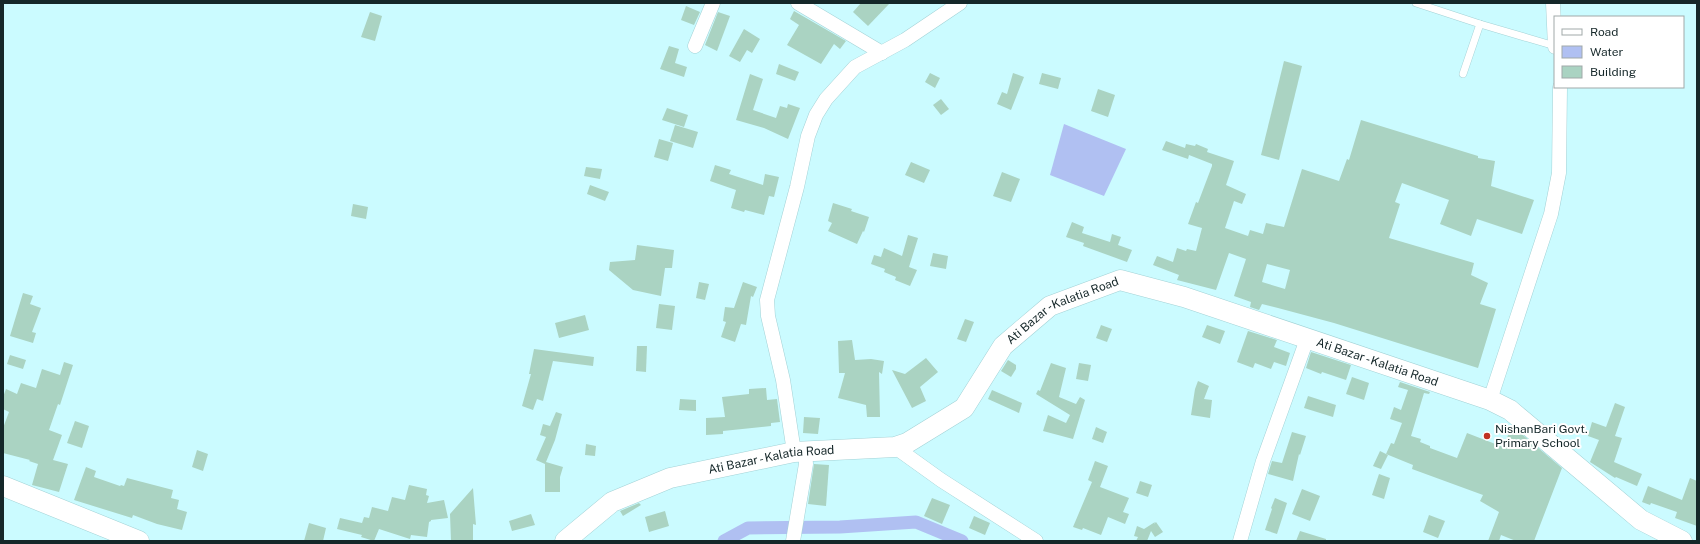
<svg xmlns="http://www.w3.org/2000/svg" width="1700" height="544" viewBox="0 0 1700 544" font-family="'Public Sans',sans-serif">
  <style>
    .water { fill: #b0c0f2 }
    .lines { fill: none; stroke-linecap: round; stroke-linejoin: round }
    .canal { stroke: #b0c0f2; stroke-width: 13 }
    .building { fill: #aad3c2; fill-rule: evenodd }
    .service-casing { stroke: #a3d2d6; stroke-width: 8 }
    .minor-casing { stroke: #a3d2d6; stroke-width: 15 }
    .secondary-casing { stroke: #a3d2d6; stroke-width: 21 }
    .service { stroke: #fff; stroke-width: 7 }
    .minor { stroke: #fff; stroke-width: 14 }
    .secondary { stroke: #fff; stroke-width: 20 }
    .poi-dot { fill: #bf3223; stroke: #fff; stroke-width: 1.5 }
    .labels { text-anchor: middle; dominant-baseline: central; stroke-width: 4; stroke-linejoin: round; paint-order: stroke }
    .street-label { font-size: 12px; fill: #152729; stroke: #fff }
    .poi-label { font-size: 12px; fill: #152729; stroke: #fff; text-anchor: start }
  </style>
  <rect width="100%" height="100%" fill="#cbfbff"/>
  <!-- water -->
  <path class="water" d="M1064 124 1126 149 1104 196 1050 175Z"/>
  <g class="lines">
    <!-- canal -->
    <path class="canal" d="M724 541 748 528 840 527 916 522 962 541"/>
  </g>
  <!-- building -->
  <g class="building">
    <path d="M861 3H890L868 26 853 12Z"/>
    <path d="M686 6 700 12 694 25 681 20Z"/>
    <path d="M794 11 846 41 840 49 834 44 821 64 787 45 799 25 790 19Z"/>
    <path d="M370 12 382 16 375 41 361 37Z"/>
    <path d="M718 12 730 16 717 51 705 45Z"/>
    <path d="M744 29 760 39 752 53 747 50 740 62 729 56Z"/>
    <path d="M669 46 679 49 675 63 687 67 684 77 660 69Z"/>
    <path d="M1284 61 1302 66 1279 160 1261 155Z"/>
    <path d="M779 64 799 72 795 81 776 74Z"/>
    <path d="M930 73 940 78 935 88 925 82Z"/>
    <path d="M1013 73 1024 77 1011 110 997 104 1002 92 1007 94Z"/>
    <path d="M1042 73 1061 78 1058 89 1039 84Z"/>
    <path d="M750 74 763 79 753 110 776 118 780 106 787 108 788 104 800 108 788 139 764 128 736 120Z"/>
    <path d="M1098 89 1115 95 1108 117 1091 111Z"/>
    <path d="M941 99 949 109 941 115 933 105Z"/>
    <path d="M667 108 688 115 684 127 662 120Z"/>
    <path d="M1361 120 1478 156V158L1495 161 1491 186 1534 200 1522 234 1477 219 1471 236 1440 224 1449 200 1402 183 1395 202 1400 204 1389 238 1474 263 1471 275 1488 283 1480 304 1496 309 1478 368 1334 323 1278 308 1262 304 1259 310 1250 307 1251 302 1234 296 1246 259 1229 253 1216 290 1177 280 1179 275 1153 265 1157 256 1173 262 1177 248 1186 251 1187 249 1196 251 1202 228 1188 224 1196 202 1198 203 1212 166V164L1189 155 1188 159 1162 150 1166 141 1185 148 1186 144 1195 146 1196 144 1208 149 1207 152 1234 161 1226 185 1246 194 1242 204 1234 201 1225 228 1248 236 1250 230 1263 234 1266 223 1284 227 1302 169 1339 181 1347 159 1349 160ZM1267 264 1290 270 1285 289 1262 282Z"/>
    <path d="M675 125 698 132 693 148 670 141Z"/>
    <path d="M659 139 673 143 668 161 654 157Z"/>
    <path d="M911 162 930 170 924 183 905 175Z"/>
    <path d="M715 165 731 170 729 174 763 185 765 174 779 177 774 197 769 196 764 215 745 210 744 212 731 208 736 190 710 181Z"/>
    <path d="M586 167 602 169 600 179 584 176Z"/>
    <path d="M1002 172 1020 179 1011 202 993 196Z"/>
    <path d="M590 185 609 192 605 201 587 194Z"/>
    <path d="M833 203 852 209 851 211 869 217 864 232 863 231 857 244 828 231 832 223 828 221Z"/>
    <path d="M353 204 368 207 366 219 351 216Z"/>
    <path d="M1072 222 1084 227 1082 233 1110 242 1112 234 1121 237 1118 245 1132 250 1127 262 1083 246 1084 243 1066 237Z"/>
    <path d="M908 235 918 238 909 267 917 270 910 286 895 280 896 277 884 272 885 269 871 264 874 255 881 257 884 248 902 256Z"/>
    <path d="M637 245 674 250 672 268H665L661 296 633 290 609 270 610 262 635 260Z"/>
    <path d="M933 253 948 256 946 269 930 266Z"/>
    <path d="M699 282 709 284 705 300 696 298Z"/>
    <path d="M743 282 757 287 753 297 751 296 746 325 741 324 735 342 721 337 726 322 723 321 725 307 734 308Z"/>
    <path d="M23 293 33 296 30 304 41 308 32 332 36 333 33 343 10 336Z"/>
    <path d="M659 304 675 306 672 330 656 328Z"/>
    <path d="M585 315 589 330 559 338 555 323Z"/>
    <path d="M965 319 974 322 966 342 957 339Z"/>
    <path d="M1101 325 1112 329 1107 342 1096 338Z"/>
    <path d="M1207 325 1225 331 1220 344 1202 337Z"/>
    <path d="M1248 331 1277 340 1274 347 1290 353 1286 366 1274 362 1271 369 1255 363 1253 368 1237 362Z"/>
    <path d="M852 340 855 360 871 359 884 361 882 374 879 372 880 417H867L866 405 838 398 845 373H839L838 341Z"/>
    <path d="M637 346H647L646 372 636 371Z"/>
    <path d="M534 349 594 357 593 366 553 361 543 401 537 399 533 410 522 406 531 374H529Z"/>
    <path d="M1311 352 1351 365 1346 380 1322 372 1321 374 1306 368Z"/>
    <path d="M10 355 26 360 23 369 7 364Z"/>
    <path d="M926 358 938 372 920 387 926 401 912 408 892 370 905 374Z"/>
    <path d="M1008 360 1016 365V369L1011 377 1001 371Z"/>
    <path d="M64 362 73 365 60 405 58 404 49 430 62 435 53 460 68 464 59 492 32 485 38 464 29 461 30 460 3 453V428L9 412 3 409V397L6 389 17 394 21 383 36 388 42 369 60 375Z"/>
    <path d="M1051 363 1066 368 1059 397 1076 404 1080 397 1085 400 1073 439 1043 431 1048 415 1066 423 1070 415 1036 394 1038 390 1040 391Z"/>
    <path d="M1079 363 1091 365 1088 381 1076 379Z"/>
    <path d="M1352 377 1369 383 1364 400 1346 394Z"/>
    <path d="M1198 381 1209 386 1204 399 1212 400 1210 418 1191 415 1195 389Z"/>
    <path d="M1400 382 1430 392 1429 394 1424 393 1411 436 1421 439 1420 442 1430 446V448L1457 458 1467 433 1503 447 1512 426 1562 468 1534 541H1516L1501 535 1499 541H1488L1499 512 1480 501 1483 495 1412 469 1413 465 1386 454 1391 443 1394 444 1402 423 1390 419 1394 407 1401 410 1408 390 1398 387Z"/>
    <path d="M766 388 767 400 777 399 780 422 771 423V426L723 431V434L706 435V418L725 417 722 397 749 394V389Z"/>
    <path d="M992 390 1022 403 1019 413 988 399Z"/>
    <path d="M1308 396 1336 405 1333 417 1304 408Z"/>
    <path d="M680 399 696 400V411L679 410Z"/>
    <path d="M1615 403 1625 407 1615 436 1622 438 1614 462 1642 474 1637 486 1616 477 1615 478 1590 462 1599 440 1588 436 1592 422 1606 427Z"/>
    <path d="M556 412 562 414 555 440 546 462 563 467 560 477V492H545V464L536 460 546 437 540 435 543 424 550 426Z"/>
    <path d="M804 417 820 418 818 434 803 433Z"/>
    <path d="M75 421 89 426 82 448 67 443Z"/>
    <path d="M1096 427 1107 432 1103 443 1092 439Z"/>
    <path d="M1292 432 1306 436 1300 455 1299 454 1293 481 1268 474 1272 461 1282 463Z"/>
    <path d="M586 444 596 446 595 456 585 455Z"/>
    <path d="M197 450 208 454 203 471 192 467Z"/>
    <path d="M1380 451 1388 455 1381 469 1373 466Z"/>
    <path d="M1095 461 1108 466 1100 487 1129 498 1123 512 1129 514 1125 524 1108 517 1101 535 1083 528 1082 530 1073 527 1092 482 1088 480Z"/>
    <path d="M814 464 829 465 826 506 808 504Z"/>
    <path d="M86 467 96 471 94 477 120 486 121 485 124 486 127 478 173 490 171 498 179 500 177 509 187 512 182 530 157 524 133 515 132 518 74 500Z"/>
    <path d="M1379 474 1390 478 1384 499 1372 495Z"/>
    <path d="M1690 478 1697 481V526L1675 518 1677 512 1651 503 1650 505 1642 502 1648 486 1682 500Z"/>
    <path d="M1140 481 1152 485 1148 497 1136 493Z"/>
    <path d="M409 485 427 489 426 495 429 496 427 503 444 500 448 518 431 520V521L429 522 427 537 411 535 410 539 379 529 374 541 361 537 362 535 337 529 340 518 362 523 364 517 369 518 372 507 388 511 392 497 405 500Z"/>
    <path d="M473 488 476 525 473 524V541H451L450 514Z"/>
    <path d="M1302 489 1320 496 1310 521 1292 514Z"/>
    <path d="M932 498 950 505 942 524 924 516Z"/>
    <path d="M1275 498 1287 503 1277 534 1265 530 1272 509 1271 508Z"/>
    <path d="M639 503 641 505 623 516 620 511Z"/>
    <path d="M665 511 669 526 649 532 645 517Z"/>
    <path d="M531 514 535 525 512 531 509 521Z"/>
    <path d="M1429 515 1445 521 1438 538 1423 532Z"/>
    <path d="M974 516 990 523 985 535 969 528Z"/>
    <path d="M1155 522 1154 524 1156 522 1163 532 1155 537 1151 531 1147 541H1136L1138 537 1134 536 1137 526 1144 529Z"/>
    <path d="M309 523 326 528 323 541H304Z"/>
    <path d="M1300 531 1326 539V541H1296Z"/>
  </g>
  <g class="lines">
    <defs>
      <g id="service">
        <path d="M1416 3 1480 24 1555 46"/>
        <path d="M1463 74 1480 24"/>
      </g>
      <g id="minor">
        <path d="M798 3 882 53"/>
        <path d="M1553 3 1555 47"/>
        <path d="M695 46 713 3"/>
        <path d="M1490 400 1551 214 1559 173 1560 87"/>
        <path d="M895 447 941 480 1036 541"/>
        <path d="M794 452 783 380 768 316 767 300 797 187 808 136 816 115 826 99 855 67 905 40 960 3"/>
        <path d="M793 541 806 464 805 451"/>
        <path d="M1240 541 1263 461 1307 339"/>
      </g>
      <g id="secondary">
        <path d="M3 486 139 541"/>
        <path id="s1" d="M565 541 612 502 670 478 794 452 895 447 907 443 964 408 1003 346 1050 306 1120 280 1184 297 1490 400 1510 410 1641 520 1682 541"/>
      </g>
    </defs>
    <!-- service casing -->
    <use href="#service" class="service-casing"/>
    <!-- minor casing -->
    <use href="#minor" class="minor-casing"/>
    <!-- secondary casing -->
    <use href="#secondary" class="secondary-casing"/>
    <!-- service -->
    <use href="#service" class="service"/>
    <!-- minor -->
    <use href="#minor" class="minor"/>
    <!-- secondary -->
    <use href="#secondary" class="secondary"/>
  </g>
  <!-- markers -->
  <circle class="poi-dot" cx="1487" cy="436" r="4"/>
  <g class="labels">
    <!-- street labels -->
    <g class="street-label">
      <text stroke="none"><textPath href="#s1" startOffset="575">Ati Bazar - Kalatia Road</textPath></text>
      <text stroke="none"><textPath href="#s1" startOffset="911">Ati Bazar - Kalatia Road</textPath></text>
      <text stroke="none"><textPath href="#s1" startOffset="227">Ati Bazar - Kalatia Road</textPath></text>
    </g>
    <!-- poi labels -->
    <g class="poi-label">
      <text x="1495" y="429">NishanBari Govt.<tspan x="1495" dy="14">Primary School</tspan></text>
    </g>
  </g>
  <!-- border -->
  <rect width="1700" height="544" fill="none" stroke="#152729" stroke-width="8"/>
  <!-- legend -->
  <rect x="1554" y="16" width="130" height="72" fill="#ffffff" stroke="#a1a9a9"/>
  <rect x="1562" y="29" width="20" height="6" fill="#ffffff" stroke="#a1a9a9"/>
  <text x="1590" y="36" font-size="12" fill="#152729">Road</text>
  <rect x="1562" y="46" width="20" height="12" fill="#b0c0f2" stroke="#a1a9a9"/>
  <text x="1590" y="56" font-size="12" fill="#152729">Water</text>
  <rect x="1562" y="66" width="20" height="12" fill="#aad3c2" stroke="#a1a9a9"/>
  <text x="1590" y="76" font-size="12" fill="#152729">Building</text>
</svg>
